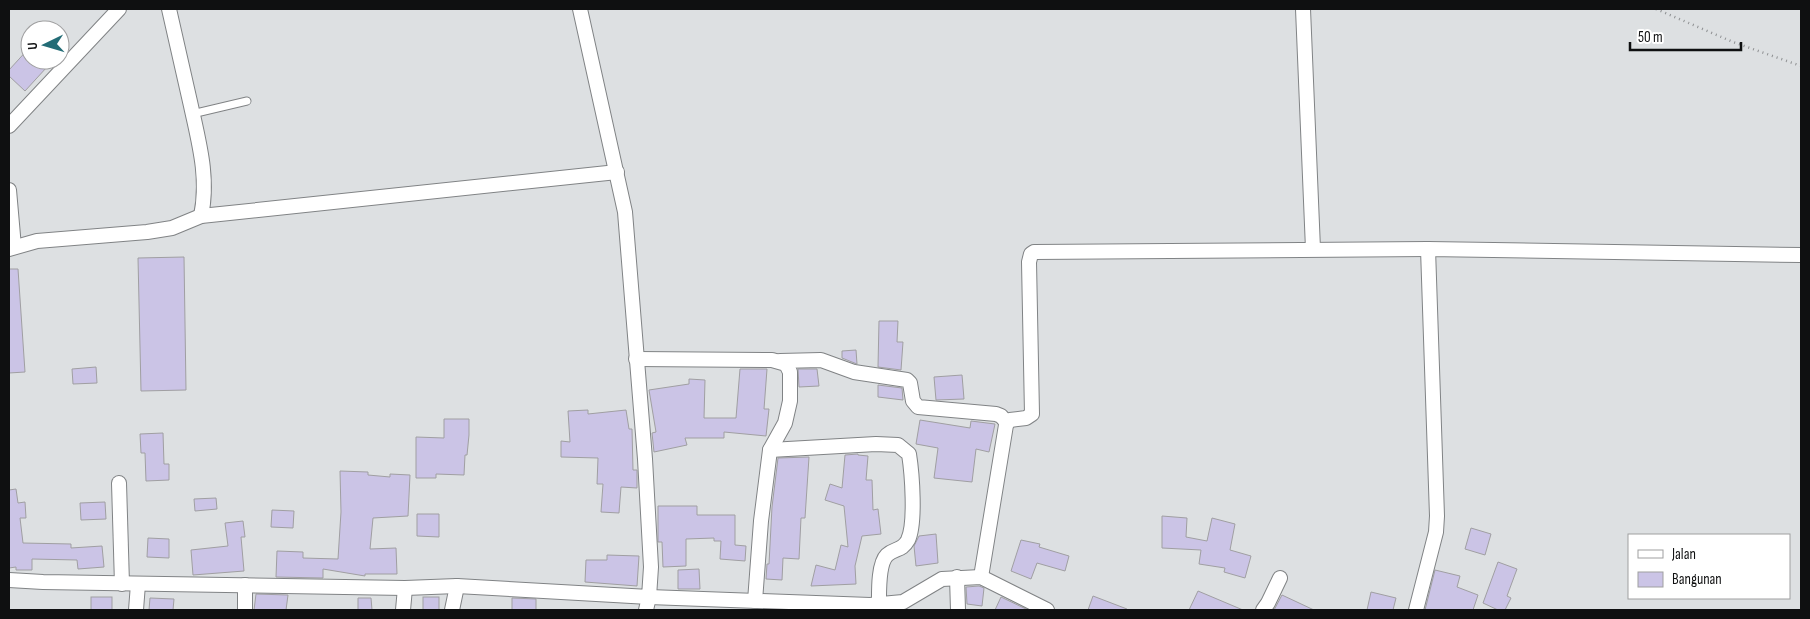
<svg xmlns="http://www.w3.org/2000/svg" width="1810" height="619" viewBox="0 0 1810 619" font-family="'Sofia Sans Condensed',sans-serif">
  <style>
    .building { fill: #cbc4e6; stroke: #a09fa2 }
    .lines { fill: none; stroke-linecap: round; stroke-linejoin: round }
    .service-casing { stroke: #808385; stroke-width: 9 }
    .minor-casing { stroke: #808385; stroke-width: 16 }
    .path { stroke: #8e9092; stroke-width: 2.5; stroke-dasharray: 1 4; stroke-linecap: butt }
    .service { stroke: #fff; stroke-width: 7 }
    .minor { stroke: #fff; stroke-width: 14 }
  </style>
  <rect width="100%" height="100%" fill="#dde0e2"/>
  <!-- building -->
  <g class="building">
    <path d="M30 47V60H40L47 67 25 91 9 76V70Z"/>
    <path d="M184 257 186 390 141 391 138 258Z"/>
    <path d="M9 269H18L25 372 9 373Z"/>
    <path d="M879 321H898L897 342H903L901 370 878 367Z"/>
    <path d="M856 350 857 364 842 358V351Z"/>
    <path d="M96 367 97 383 73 384 72 369Z"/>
    <path d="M740 369H767L764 409H769L766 436 724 432V438H685L687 445 654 452 652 433 656 432 649 390 689 384V379L705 380 704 418H736Z"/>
    <path d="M798 369H817L819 386 799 387Z"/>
    <path d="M962 375 964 399 936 400 934 377Z"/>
    <path d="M878 385 902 388 903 400 878 397Z"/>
    <path d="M588 410V414L626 410 629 429H632L633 470H637V488L621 487 619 513 601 512 603 484H597L598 458 561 457V441L570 442 568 411Z"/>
    <path d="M444 419H469V435L467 455H465L464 475 436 474V478H416V437L444 438Z"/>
    <path d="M920 420 970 428 971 421 995 424 989 452 976 449 972 482 934 478 938 448 916 444Z"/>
    <path d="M163 433 164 464H169V480L146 481 145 453H141L140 434Z"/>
    <path d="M858 454V455L868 456 866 480H872L873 510 878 509 881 534 862 536 855 566 856 584 811 586 816 565 835 570 841 545 848 547 844 506 825 500 830 484 842 488 845 455Z"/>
    <path d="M809 457 805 518H801L799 559 783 558 782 580 766 579 767 564H769L772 507 778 458Z"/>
    <path d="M340 471 368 472V475L390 477V474L410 475 408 516 373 518 370 549 396 548 397 574H365V576L323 569V578L276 577 277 551 303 552V558L338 559 341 512Z"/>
    <path d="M16 489 18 503 25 502 26 518H20L23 543 71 544V548L102 546 104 567 78 569 77 560 32 559V570H16V567L9 568V490Z"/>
    <path d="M216 498 217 509 195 511 194 499Z"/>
    <path d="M105 502 106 519 81 520 80 503Z"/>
    <path d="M658 506H697V515H735V545L746 546 745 561 720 559 721 541H714V538L686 539V566L663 567 662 542H658Z"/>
    <path d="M272 510 294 511 293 528 271 527Z"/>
    <path d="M417 514H439V537L417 536Z"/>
    <path d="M1162 516 1187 518 1186 537 1207 541 1212 518 1235 524 1230 550 1251 556 1245 578 1224 572 1225 568 1199 564 1201 550 1162 548Z"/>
    <path d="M243 521 245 537H241L244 571 193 575 191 550 228 546 225 523Z"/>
    <path d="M1471 528 1491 534 1485 555 1465 549Z"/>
    <path d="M936 534 938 563 916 566 914 546 919 536Z"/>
    <path d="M148 538 169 539V558L147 557Z"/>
    <path d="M1021 540 1040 544 1039 547 1069 556 1065 571 1037 563 1031 579 1011 571Z"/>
    <path d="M607 555 639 556 637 586 585 582 586 560H607Z"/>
    <path d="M1498 562 1517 569 1507 596 1511 598 1505 610H1498L1483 603Z"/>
    <path d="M699 569 700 589H678V570Z"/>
    <path d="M1435 570 1460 576 1457 587 1478 595 1473 610H1425Z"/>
    <path d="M979 586 984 588 982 606 967 604 966 587Z"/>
    <path d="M1198 591 1243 610H1189Z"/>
    <path d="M1371 592 1396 598 1393 610H1367Z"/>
    <path d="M256 594 288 595 286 610H254Z"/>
    <path d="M1282 595 1314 610H1274Z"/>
    <path d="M1093 596 1127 609V610H1088Z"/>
    <rect x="91" y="597" width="21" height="13"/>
    <rect x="423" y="597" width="16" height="13"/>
    <path d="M1001 597 1028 610H995Z"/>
    <path d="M150 598 174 599 173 610H149Z"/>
    <path d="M358 598H371L372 610H358Z"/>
    <path d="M512 598 536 599V610H512Z"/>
  </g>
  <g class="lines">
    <defs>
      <path id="service" d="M192 114 247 101"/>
      <g id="minor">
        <path d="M169 9C176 41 184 74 191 106 199 143 209 178 201 216"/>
        <path d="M1303 9 1313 249"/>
        <path d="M9 126 119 9"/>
        <path d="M9 190 14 247"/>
        <path d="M9 249 37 241 147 232 172 228 201 216 617 172"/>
        <path d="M636 359 772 360 786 364 790 372V401L785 423 770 450 761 521 755 601"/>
        <path d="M780 361 821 360 854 372 907 380 910 383 913 401 918 407 996 414 1001 416 1007 423"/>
        <path d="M770 450 876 444 898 445 909 454C912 473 916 523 908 540 902 551 895 548 887 555 878 564 879 592 879 605"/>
        <path d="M119 483 122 584"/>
        <path d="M957 577 958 610"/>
        <path d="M981 577 1006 425 1010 420 1026 418 1032 414 1029 262 1031 254 1034 252 1428 249"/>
        <path d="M9 580 43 582 405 588 457 586 649 597 651 567 645 459 625 212 580 9"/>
        <path d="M136 610 138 584"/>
        <path d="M245 610V585"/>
        <path d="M403 610 405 588"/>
        <path d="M452 610 457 586"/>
        <path d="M646 610 649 597 870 605 903 602 942 579 981 577 1047 610"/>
        <path d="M1263 610 1268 603 1280 578"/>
        <path d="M1416 610 1436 532 1437 516 1428 249 1801 255"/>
      </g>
    </defs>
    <!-- service casing -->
    <use href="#service" class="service-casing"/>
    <!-- minor casing -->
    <use href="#minor" class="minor-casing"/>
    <!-- path -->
    <path class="path" d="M1656 9 1733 42 1801 66"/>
    <!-- service -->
    <use href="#service" class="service"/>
    <!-- minor -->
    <use href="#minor" class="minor"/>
  </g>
  <!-- border -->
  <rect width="1810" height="619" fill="none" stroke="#0f1011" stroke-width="20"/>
  <!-- legend -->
  <rect x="1628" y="534" width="162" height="65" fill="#ffffff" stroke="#9f9fa0"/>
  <rect x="1638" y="550" width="25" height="8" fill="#ffffff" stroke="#9f9fa0"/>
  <text x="1672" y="559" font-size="15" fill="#0f1011">Jalan</text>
  <rect x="1638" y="572" width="25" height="15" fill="#cbc4e6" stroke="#9f9fa0"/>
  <text x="1672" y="584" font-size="15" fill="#0f1011">Bangunan</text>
  <!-- north arrow -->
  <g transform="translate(45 45) rotate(265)"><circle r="24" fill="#ffffff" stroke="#9f9fa0"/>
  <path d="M0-4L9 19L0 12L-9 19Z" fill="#236c76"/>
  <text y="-8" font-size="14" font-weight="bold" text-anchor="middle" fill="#0f1011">U</text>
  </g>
  <!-- scale -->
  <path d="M1630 42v8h111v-8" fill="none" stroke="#0f1011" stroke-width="2.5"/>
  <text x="1638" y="42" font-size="15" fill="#0f1011" stroke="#ffffff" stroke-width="4" paint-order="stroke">50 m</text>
</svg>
